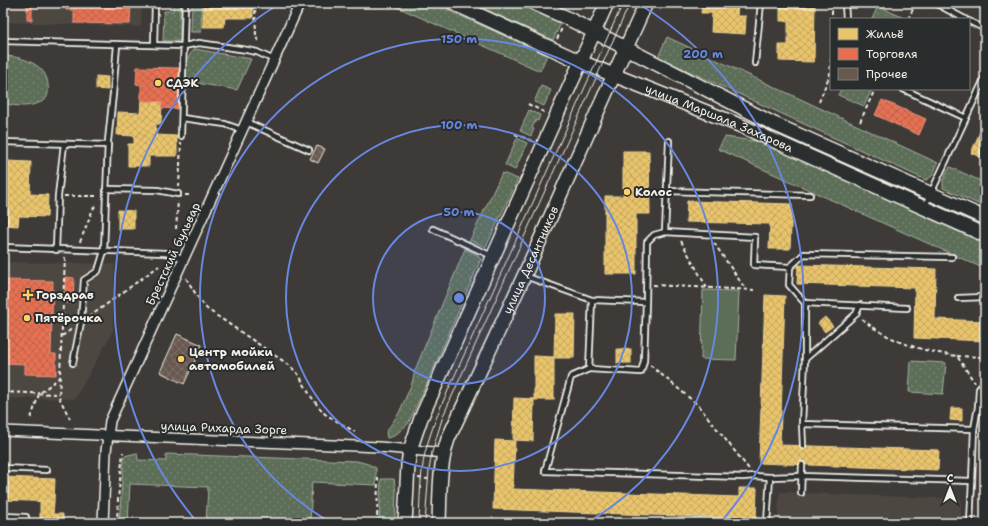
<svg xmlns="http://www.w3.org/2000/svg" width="988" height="526" viewBox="0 0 988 526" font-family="'Shantell Sans',sans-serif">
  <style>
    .built { fill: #4d4642 }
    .grass { fill: url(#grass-dots); stroke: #a8b0a0 }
    .garden { fill: #5c6e58; stroke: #a8b0a0 }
    .homes { fill: url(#homes-cross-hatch); stroke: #ecd290 }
    .shops { fill: url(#shops-cross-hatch); stroke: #eb967e }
    .building { fill: url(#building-cross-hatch); stroke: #f4f1e8 }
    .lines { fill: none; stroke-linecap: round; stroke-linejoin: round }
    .lane-casing { stroke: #f4f1e8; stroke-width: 8 }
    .street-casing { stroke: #f4f1e8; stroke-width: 12 }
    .secondary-casing { stroke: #f4f1e8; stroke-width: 16 }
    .path { stroke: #f4f1e8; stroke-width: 2; stroke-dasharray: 4 3; stroke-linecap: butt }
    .lane { stroke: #2a2d2e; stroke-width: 4.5 }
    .street { stroke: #2a2d2e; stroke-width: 9 }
    .secondary { stroke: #2a2d2e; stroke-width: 13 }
    .tram { stroke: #f4f1e8; stroke-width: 1 }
    .ring { fill: none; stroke: #6887de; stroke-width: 2 }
    .poi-dot { fill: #ffd166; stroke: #2a2d2e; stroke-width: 1.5 }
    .labels { text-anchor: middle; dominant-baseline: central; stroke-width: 4; stroke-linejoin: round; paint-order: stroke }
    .poi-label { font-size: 12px; font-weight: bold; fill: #f4f1e8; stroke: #2a2d2e; text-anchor: start }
    .street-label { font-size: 12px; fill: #f4f1e8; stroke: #2a2d2e }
    .centre { fill: #6887de; stroke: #2a2d2e; stroke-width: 2 }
    .ring-label { font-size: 12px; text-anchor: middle; font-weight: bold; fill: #6887de; stroke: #2a2d2e; stroke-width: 4; stroke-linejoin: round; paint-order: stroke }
  </style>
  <defs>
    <pattern id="grass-dots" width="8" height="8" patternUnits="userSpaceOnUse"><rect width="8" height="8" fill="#5c6e58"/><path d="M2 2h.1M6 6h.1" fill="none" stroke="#748370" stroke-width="1.8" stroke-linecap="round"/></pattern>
    <pattern id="homes-cross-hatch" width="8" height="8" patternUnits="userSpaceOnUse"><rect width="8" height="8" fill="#e9c46a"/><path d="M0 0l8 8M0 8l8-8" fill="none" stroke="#c1a561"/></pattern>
    <pattern id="shops-cross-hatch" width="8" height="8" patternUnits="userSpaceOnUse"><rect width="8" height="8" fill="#e76f51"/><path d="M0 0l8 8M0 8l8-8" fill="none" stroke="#b8634e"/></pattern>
    <pattern id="building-cross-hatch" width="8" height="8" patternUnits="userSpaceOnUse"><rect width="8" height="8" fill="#68594f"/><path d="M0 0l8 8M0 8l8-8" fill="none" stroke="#7e7168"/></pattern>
  </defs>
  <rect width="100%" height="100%" fill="#3d3a38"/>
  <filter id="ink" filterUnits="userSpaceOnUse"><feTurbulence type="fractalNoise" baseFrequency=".025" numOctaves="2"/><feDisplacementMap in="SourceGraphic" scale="8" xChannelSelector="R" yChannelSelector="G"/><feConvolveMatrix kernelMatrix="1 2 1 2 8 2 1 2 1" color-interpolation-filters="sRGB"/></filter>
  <g filter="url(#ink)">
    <!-- built -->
    <g class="built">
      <path d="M3 3H142L141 27 3 22Z"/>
      <path d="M3 262 115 264 113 331 75 399 3 398Z"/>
      <path d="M779 492 961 499V523H778Z"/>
    </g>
    <!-- grass -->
    <g class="grass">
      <path d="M173 3H180V41H163L164 11H173Z"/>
      <path d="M388 3H432L547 55 540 71Z"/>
      <path d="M471 3H517L561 23 553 40Z"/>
      <path d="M192 4H202L201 32H191Z"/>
      <path d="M878 6 904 18 903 19H872Z"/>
      <path d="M667 37 938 163 932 176 926 180 658 57Z"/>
      <path d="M195 49 251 59 237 90 185 81C186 70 185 57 195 49Z"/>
      <path d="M3 56C21 56 47 64 48 85 49 91 48 96 45 100 31 108 18 107 3 103Z"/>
      <path d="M541 86 551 90 544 106 534 102Z"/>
      <path d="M841 89H872L864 106 838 95Z"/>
      <path d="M529 110 540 115 538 121 536 120 532 128 534 129 531 136 520 131Z"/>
      <path d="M725 137 762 142 985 244V269L718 149Z"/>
      <path d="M517 138 527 143 515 170 505 165Z"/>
      <path d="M950 167 985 183V207L943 188V180Z"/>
      <path d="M502 173 518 179 486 247 470 240Z"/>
      <path d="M465 249 476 254 481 259 430 377 408 424 394 436 387 438 386 432 399 413 412 383 415 370Z"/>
      <path d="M911 361 946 363 943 394 909 392Z"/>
      <path d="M137 453 138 460 166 461V454L357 461 368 464 376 468V485L312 482 310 523H206L208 487 130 484 128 523H119L124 456Z"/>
      <path d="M381 479H394L396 491 395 523H379Z"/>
    </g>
    <!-- garden -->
    <path class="garden" d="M703 290 739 291 736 360 701 359Z"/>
    <!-- homes -->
    <g class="homes">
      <path d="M203 3H253V18H225L224 27H203Z"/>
      <path d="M702 3H738L737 16H746L745 34 711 32 712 13H701Z"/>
      <path d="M780 3 815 4 814 62 779 61V45H788V21H780Z"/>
      <path d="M96 76 108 77V90L96 89Z"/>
      <path d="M141 101 162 102 161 124H156V135L177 136V156H149V166H128V144H134V136L117 135 118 112 140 113Z"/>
      <path d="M985 120V159L971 153Z"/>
      <path d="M623 151H649L650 214H636V274H605V196H623Z"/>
      <path d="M7 161 31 162 30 194 48 195 47 217 19 216 18 226 3 225V174H7Z"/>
      <path d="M687 201 792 204 790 249H769L770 224 686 222Z"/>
      <path d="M118 210 134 211V229H118Z"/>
      <path d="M798 265 936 269 935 319 985 321V341L914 338 915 288 797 284Z"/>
      <path d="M765 295 785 296 780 445 939 450 938 470 759 463Z"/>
      <path d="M555 314H575L574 358H554V400H534L533 441 513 440 514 398 534 399V356L554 357Z"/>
      <path d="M825 317 833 326 825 332 818 323Z"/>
      <rect x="617" y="349" width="14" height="14"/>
      <path d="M951 408H962V421L950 420Z"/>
      <path d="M495 440 515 441 513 489 739 497V488H757L756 519 493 509Z"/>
      <path d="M3 477 55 479 54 502 3 500Z"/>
      <path d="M40 501 54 502 53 514H63V523H40Z"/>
    </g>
    <!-- shops -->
    <g class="shops">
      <rect x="3" y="3" width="4" height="17"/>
      <path d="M27 3H32V21L27 20Z"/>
      <path d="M66 3H131L130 24 74 23V10H66Z"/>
      <path d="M137 67 179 68 178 109 161 108 162 102 141 101V85L136 84Z"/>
      <path d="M882 100 926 119 919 135 875 115Z"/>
      <path d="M65 277 74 278 73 303H65Z"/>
      <path d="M3 280 53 281 51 354H56V375L25 374V364L3 363Z"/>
    </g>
    <!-- building -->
    <g class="building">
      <path d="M317 146 325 149 318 163 310 159Z"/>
      <path d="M177 334 202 345 184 384 160 372Z"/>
    </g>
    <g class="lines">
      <defs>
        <g id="lane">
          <path d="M845 3 846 19"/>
          <path d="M935 3 965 19"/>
          <path d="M969 21 985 29"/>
          <path d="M3 41 184 46 199 43 247 50 257 52 274 60"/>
          <path d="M154 45 155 3"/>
          <path d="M755 63 761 3"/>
          <path d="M903 89 966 118"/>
          <path d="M182 118 225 124 242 130"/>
          <path d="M246 122 309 150"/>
          <path d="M181 136 185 3"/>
          <path d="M3 142 108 145"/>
          <path d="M106 189 157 190 178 194"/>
          <path d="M667 191 810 195"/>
          <path d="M925 206 985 77"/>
          <path d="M433 229 492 256"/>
          <path d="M665 232 669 141"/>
          <path d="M3 247 165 253 175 255 184 259"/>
          <path d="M56 250 58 196 64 144"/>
          <path d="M790 267 804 254 952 257"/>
          <path d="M525 276 592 300 646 302 647 242 654 235 665 232 755 237 754 265 790 267 789 285 805 303V359L802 424 974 429 978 407 979 389 985 381"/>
          <path d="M958 298 985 297"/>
          <path d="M592 300 589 369 571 377 545 471 743 477 754 476 770 477 801 476 972 481 974 429"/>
          <path d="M805 303 907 308"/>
          <path d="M805 359 856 314 860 305"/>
          <path d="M73 363 81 322 84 280 98 271 104 251 108 141 113 94 117 45"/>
          <path d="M589 369 641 372 644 361 646 302"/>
          <path d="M802 424 803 446"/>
          <path d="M3 468 47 470"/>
          <path d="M801 493 802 465"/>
          <path d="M3 516 26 517 25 523"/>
          <path d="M767 523 770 477"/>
          <path d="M970 523 972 481"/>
        </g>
        <g id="street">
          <path d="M3 431 379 447 444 453"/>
          <path d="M103 523 106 451 110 421 300 3"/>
        </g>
        <g id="secondary">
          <path id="s1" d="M453 3 581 62 739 125 985 235"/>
          <path d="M534 3 567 18 774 124 985 218"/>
          <path d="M405 523 408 465 410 450 421 418 607 3"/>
          <path id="s2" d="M439 523C440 494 439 466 448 439L524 276 646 3"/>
        </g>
      </defs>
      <!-- lane casing -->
      <use href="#lane" class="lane-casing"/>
      <!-- street casing -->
      <use href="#street" class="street-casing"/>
      <!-- secondary casing -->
      <use href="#secondary" class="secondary-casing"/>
      <!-- path -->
      <g class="path">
        <path d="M255 3 256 37 260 44"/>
        <path d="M832 3V19"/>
        <path d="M908 19 916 3"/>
        <path d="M557 39 562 28"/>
        <path d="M884 89H886"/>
        <path d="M819 102 830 74 831 59"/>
        <path d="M528 104 544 112"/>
        <path d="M860 122 875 89"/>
        <path d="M515 134 532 141"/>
        <path d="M179 187 181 143"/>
        <path d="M185 195H192"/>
        <path d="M64 196H98"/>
        <path d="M176 229 178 201"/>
        <path d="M681 241 707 288"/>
        <path d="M80 242 93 209 97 204"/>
        <path d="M714 243 746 290"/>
        <path d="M65 257 59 397 70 419"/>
        <path d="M186 278 197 296 207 309 289 365 299 375 310 395 318 406 325 414 355 432"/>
        <path d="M653 285 754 290"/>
        <path d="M89 317 159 266"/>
        <path d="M862 319C890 342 921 351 957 356L975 383"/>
        <path d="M62 336 72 329"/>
        <path d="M957 356 985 357"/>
        <path d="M650 365 698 405 749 469"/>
        <path d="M3 392 59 394"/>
        <path d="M31 418 39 394 60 377"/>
        <path d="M418 478 428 479"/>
        <path d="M117 523 118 499 123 452"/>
        <path d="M377 523 378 476"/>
        <path d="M468 523H473"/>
      </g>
      <!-- lane -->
      <use href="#lane" class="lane"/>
      <!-- street -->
      <use href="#street" class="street"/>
      <!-- secondary -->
      <use href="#secondary" class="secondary"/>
      <!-- tram -->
      <g class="tram">
        <path d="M419 523C420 499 420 476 425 453 429 437 435 421 441 406L623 3"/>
        <path d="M425 523 429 470 432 452 443 416 630 3"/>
      </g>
    </g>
  </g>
  <!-- distance rings -->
  <circle cx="459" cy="298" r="86" fill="#6887de" fill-opacity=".12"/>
  <g class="ring">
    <circle cx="459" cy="298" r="86"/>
    <circle cx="459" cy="298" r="173"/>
    <path d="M330 522A259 259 0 1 1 588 522"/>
    <path d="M197 522A345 345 0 0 1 279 4M639 4A345 345 0 0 1 721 522"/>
  </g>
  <!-- markers -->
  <g class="poi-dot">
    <circle cx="158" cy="83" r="4"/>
    <circle cx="627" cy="192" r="4"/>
    <path d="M26 289h4v4h4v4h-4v4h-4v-4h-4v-4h4z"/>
    <circle cx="27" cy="318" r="4"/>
    <circle cx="181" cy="359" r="4"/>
  </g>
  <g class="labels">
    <!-- poi labels -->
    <g class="poi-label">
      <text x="166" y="83">СДЭК</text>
      <text x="635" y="192">Колос</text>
      <text x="36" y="295">Горздрав</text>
      <text x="35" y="318">Пятёрочка</text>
      <text x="189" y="352">Центр мойки<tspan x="189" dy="14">автомобилей</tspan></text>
    </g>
    <!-- street labels -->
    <g class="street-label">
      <text stroke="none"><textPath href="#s1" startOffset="290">улица Маршала Захарова</textPath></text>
      <text transform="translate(173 254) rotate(-65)">Брестский бульвар</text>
      <text stroke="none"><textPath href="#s2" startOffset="282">улица Десантников</textPath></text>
      <text transform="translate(224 428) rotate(2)">улица Рихарда Зорге</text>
    </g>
  </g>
  <circle cx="459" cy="298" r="6" class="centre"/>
  <g class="ring-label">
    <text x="459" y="43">150 m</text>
    <text x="703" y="58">200 m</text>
    <text x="459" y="129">100 m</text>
    <text x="459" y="216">50 m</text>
  </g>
  <!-- margin -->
  <rect width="988" height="526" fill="none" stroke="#2a2d2e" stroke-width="16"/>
  <rect x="8" y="8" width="972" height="510" fill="none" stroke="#f4f1e8" stroke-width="1.5" filter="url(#ink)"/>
  <!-- legend -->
  <rect x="830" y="18" width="140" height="72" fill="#2a2d2e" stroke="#7b7b78"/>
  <rect x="838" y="28" width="20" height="12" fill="#e9c46a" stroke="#7b7b78"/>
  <text x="866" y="38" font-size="12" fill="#f4f1e8">Жильё</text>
  <rect x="838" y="48" width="20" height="12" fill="#e76f51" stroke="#7b7b78"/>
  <text x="866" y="58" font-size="12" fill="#f4f1e8">Торговля</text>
  <rect x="838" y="68" width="20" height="12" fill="#68594f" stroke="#7b7b78"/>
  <text x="866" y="78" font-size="12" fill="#f4f1e8">Прочее</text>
  <!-- north arrow -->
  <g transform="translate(950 488)" stroke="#2a2d2e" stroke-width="3" paint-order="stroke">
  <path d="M0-3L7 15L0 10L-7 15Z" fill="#f4f1e8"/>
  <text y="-6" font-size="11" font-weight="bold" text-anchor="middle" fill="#f4f1e8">С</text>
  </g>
</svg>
